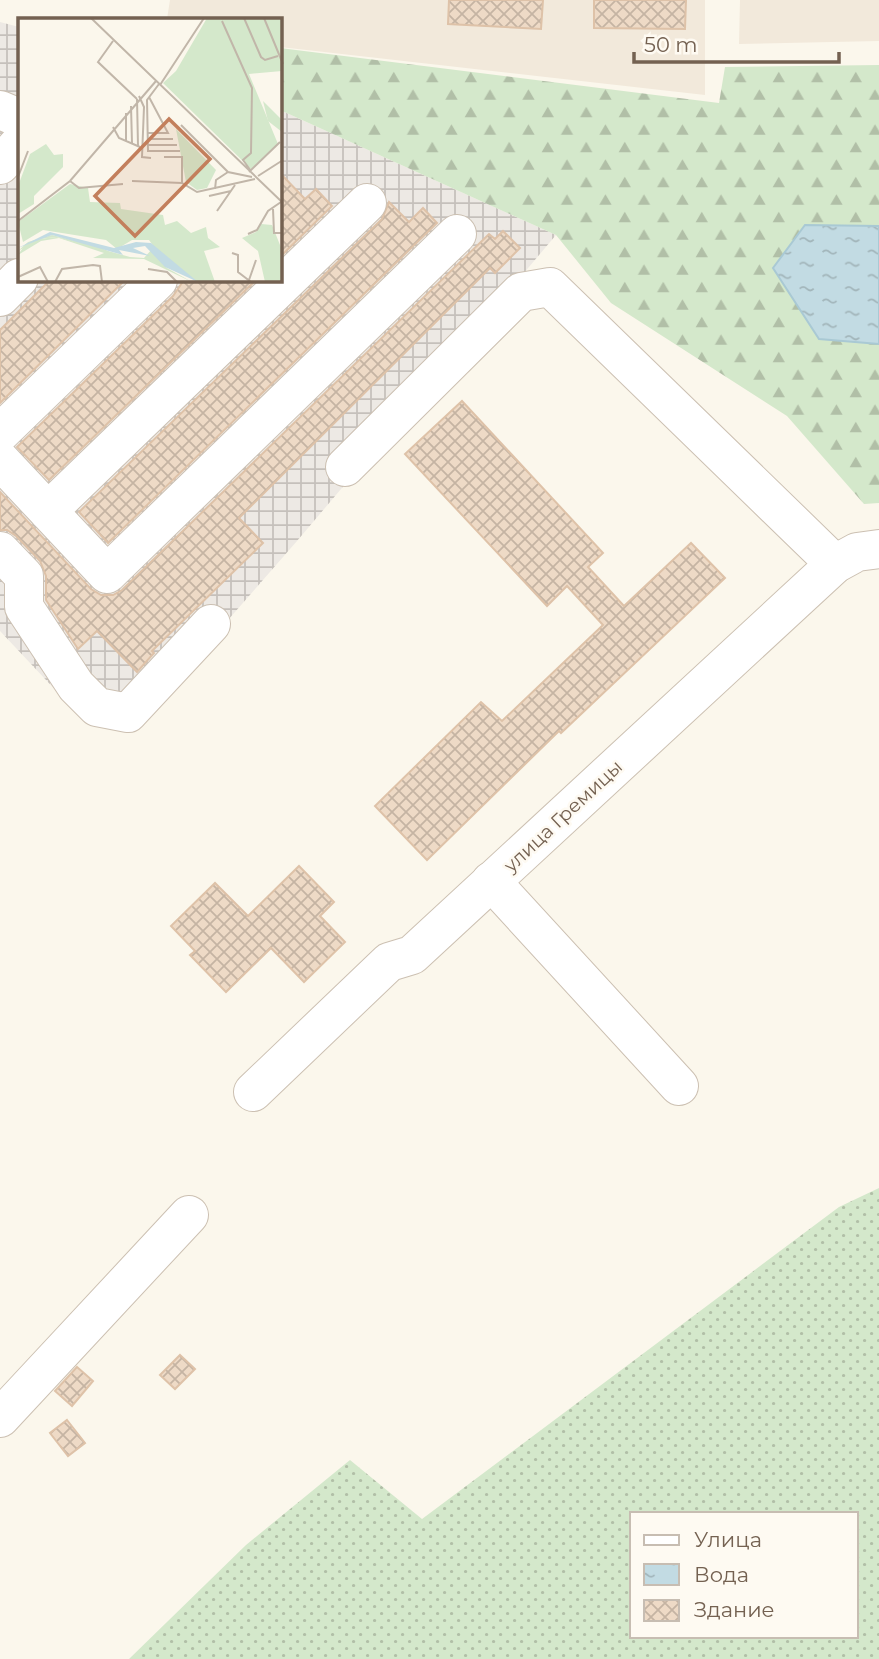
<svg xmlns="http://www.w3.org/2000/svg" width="879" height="1659" viewBox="0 0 879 1659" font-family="Montserrat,sans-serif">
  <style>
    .residential { fill: #f2e9db }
    .industrial { fill: url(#industrial-grid) }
    .grass { fill: url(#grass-dots); fill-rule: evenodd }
    .forest { fill: url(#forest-firs) }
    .water { fill: url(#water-ripples); stroke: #a9c9d4; stroke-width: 2 }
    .building { fill: url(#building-cross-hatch); stroke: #dec2a8; stroke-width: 2 }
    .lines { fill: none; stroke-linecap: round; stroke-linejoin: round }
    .minor-casing { stroke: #ccc0b2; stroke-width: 40 }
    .minor { stroke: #fff; stroke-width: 38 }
    .labels { text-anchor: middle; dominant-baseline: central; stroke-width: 5; stroke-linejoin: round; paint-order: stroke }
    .street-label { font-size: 19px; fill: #746151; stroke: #fefaf2 }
    .inset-road { fill: none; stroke: #c1b6a9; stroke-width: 2 }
    .view { fill: #c37f5c; fill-opacity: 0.15; stroke: #c37f5c; stroke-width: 3.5 }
    .inset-edge { fill: none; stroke: #746151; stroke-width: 3.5 }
  </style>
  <defs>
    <pattern id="industrial-grid" width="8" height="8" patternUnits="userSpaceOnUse" patternTransform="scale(1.75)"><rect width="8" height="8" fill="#ede9e4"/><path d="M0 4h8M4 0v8" fill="none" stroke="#c5c0bb"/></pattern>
    <pattern id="grass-dots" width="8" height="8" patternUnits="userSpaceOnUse" patternTransform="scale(1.75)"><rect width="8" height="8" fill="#d4e8cb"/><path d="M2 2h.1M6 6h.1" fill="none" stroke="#b1bfa7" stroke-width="1.8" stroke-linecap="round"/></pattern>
    <pattern id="forest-firs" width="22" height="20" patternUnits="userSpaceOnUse" patternTransform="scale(1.75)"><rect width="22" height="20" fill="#d4e8cb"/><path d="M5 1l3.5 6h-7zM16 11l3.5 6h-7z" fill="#b1bfa7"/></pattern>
    <pattern id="water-ripples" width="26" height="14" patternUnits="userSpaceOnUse" patternTransform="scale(1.75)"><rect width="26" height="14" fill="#c2dbe3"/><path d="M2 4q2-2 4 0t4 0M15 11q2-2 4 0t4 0" fill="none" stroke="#a2b5ba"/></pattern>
    <pattern id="building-cross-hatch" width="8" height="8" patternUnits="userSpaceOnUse" patternTransform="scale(1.75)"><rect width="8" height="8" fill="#eedac6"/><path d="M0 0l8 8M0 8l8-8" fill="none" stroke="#c5b4a3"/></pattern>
  </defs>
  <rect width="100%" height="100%" fill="#fbf7ec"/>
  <!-- residential -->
  <g class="residential">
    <path d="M170 0H705V95L280 47V19H167Z"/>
    <path d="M740 0H879V41L739 44Z"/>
  </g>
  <!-- industrial -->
  <path class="industrial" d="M0 22 19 27V280H280V110L556 235 297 541 131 731 77 713 0 631Z"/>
  <!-- grass -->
  <path class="grass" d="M879 1188V1659H129L246 1545 350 1460 422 1519 839 1207ZM632 1514H856V1636H632Z"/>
  <!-- forest -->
  <path class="forest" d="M280 48 719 103 725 67 879 65V226L805 225 819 339 879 344V503L864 504 787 416 611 303 556 235 280 110Z"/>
  <!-- water -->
  <path class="water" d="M805 225 879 226V344L819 339 773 268Z"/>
  <!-- building -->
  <g class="building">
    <path d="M449 0H543L541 29 448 24Z"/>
    <path d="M594 0H686L685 29 594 28Z"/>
    <path d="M280 173 305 199 316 189 332 206 280 257Z"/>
    <path d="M389 202 409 222 423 208 437 223 108 543 79 512 382 219Z"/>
    <path d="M503 231 520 248 495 273 490 268 239 518 263 543 152 651 154 653 137 672 97 631 78 649 46 600V576L40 561 16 536 7 530H0V492L91 589 101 595H113L122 590 489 234 495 239Z"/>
    <path d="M50 280H125L0 403V330Z"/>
    <path d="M184 280H256L49 480 17 447 173 296Z"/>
    <path d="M462 401 603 553 588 567 624 606 691 543 725 578 561 733 559 731 427 860 375 806 481 702 502 721 603 625 567 586 547 606 405 454Z"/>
    <path d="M299 866 334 902 320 916 345 942 304 982 271 948 226 992 190 955 195 951 171 926 215 883 248 916Z"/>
    <path d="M180 1355 195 1369 175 1389 160 1375Z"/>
    <path d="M77 1367 93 1381 72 1406 55 1391Z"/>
    <path d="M67 1420 85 1443 68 1456 50 1433Z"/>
  </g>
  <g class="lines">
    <defs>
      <g id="minor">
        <path d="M0 110 19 118"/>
        <path d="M0 165 19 144"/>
        <path d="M0 297 19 278"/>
        <path d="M0 433 158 280"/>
        <path d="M0 460 107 574 457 234"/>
        <path d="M345 467 521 292 550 287 835 564"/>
        <path d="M48 511 367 203"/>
        <path d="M0 551 24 576V607L76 686 97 707 128 713 211 624"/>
        <path d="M491 881 679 1086"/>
        <path d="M253 1092 389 962 412 955 835 564 857 552 879 549"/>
        <path d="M0 1418 189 1215"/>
      </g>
    </defs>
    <!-- minor casing -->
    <use href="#minor" class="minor-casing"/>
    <!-- minor -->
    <use href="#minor" class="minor"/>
  </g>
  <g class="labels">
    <!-- street labels -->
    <g class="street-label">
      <text transform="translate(563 816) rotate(-43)">улица Гремицы</text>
    </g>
  </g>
  <!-- overview -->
  <g transform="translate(18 18)">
    <rect width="264" height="264" fill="#fbf7ec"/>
    <path d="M189 0H264V53L231 56 260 126 233 151 145 65 158 53ZM52 166 70 170 72 184 102 185 103 191 145 197 147 207 159 203 173 215 188 209 190 220 202 229 186 233 197 264H180L142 237 131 222H114L99 231 88 222 25 212 5 224 0 204ZM39 219 112 239 126 240 134 231 149 250 174 264 126 241 75 240 86 235 41 220 23 223 0 237 6 228 21 221Z" fill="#d4e8cb"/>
    <path d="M245 83 264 102V114L250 103ZM158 111 198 152 189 170 179 172 168 164ZM28 126 36 137 45 136V149L16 178V186L0 196V168L12 136ZM243 206 254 207 264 232V264H247L240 233 224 220 238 214ZM34 217 82 229 97 237 39 219 21 221 0 233 10 224Z" fill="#d4e8cb"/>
    <path d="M32 214 96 230 118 224 133 225 180 264 147 249 127 228 115 230 132 238 101 232 105 237 34 217 0 230Z" fill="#c2dbe3"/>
    <path class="inset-road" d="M73 0 265 185M226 0 243 39 247 42 260 38M246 0 265 46M204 3 234 70 233 135 225 142 233 153M95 23 80 44 119 81M141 66 129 82 130 133H162M142 67 186 0M121 78 126 89 124 139 133 140M119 81 120 128M113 88 114 125M108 95V123M163 107 210 154 234 159M95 109 101 120 122 129M130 115H150L131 79M130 121H155M130 127H159M146 139H164V165M231 154 262 124M240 158 265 142M0 159 10 133M52 163 61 170 105 166M114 163 164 165 179 174 237 161M197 171 198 162 210 154M191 178 213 173M255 191 256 215H265M199 193 217 167M0 203 52 163 138 63M230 216 239 212 250 193 263 184M214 235 220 237V254L233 264M130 251 149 254 159 264M0 259 22 249 30 264M231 262 238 242M37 264 44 251 75 247 82 248 84 264"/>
    <path class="view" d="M151 101 192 141 117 218 77 178Z"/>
    <rect width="264" height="264" class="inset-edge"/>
  </g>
  <!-- legend -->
  <rect x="630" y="1512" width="228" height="126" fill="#fefaf2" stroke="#c7bdb2" stroke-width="2"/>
  <rect x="644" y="1535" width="35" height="10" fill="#ffffff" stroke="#c7bdb2" stroke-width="2"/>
  <text x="694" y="1547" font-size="21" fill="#746151">Улица</text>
  <rect x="644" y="1564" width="35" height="21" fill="url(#water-ripples)" stroke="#c7bdb2" stroke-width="2"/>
  <text x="694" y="1582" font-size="21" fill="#746151">Вода</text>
  <rect x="644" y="1600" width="35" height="21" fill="url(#building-cross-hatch)" stroke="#c7bdb2" stroke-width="2"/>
  <text x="694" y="1617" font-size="21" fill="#746151">Здание</text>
  <!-- scale -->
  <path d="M634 52v10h205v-10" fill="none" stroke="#746151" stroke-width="3.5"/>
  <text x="644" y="52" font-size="21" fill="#746151" stroke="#fefaf2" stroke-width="5" paint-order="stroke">50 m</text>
</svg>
